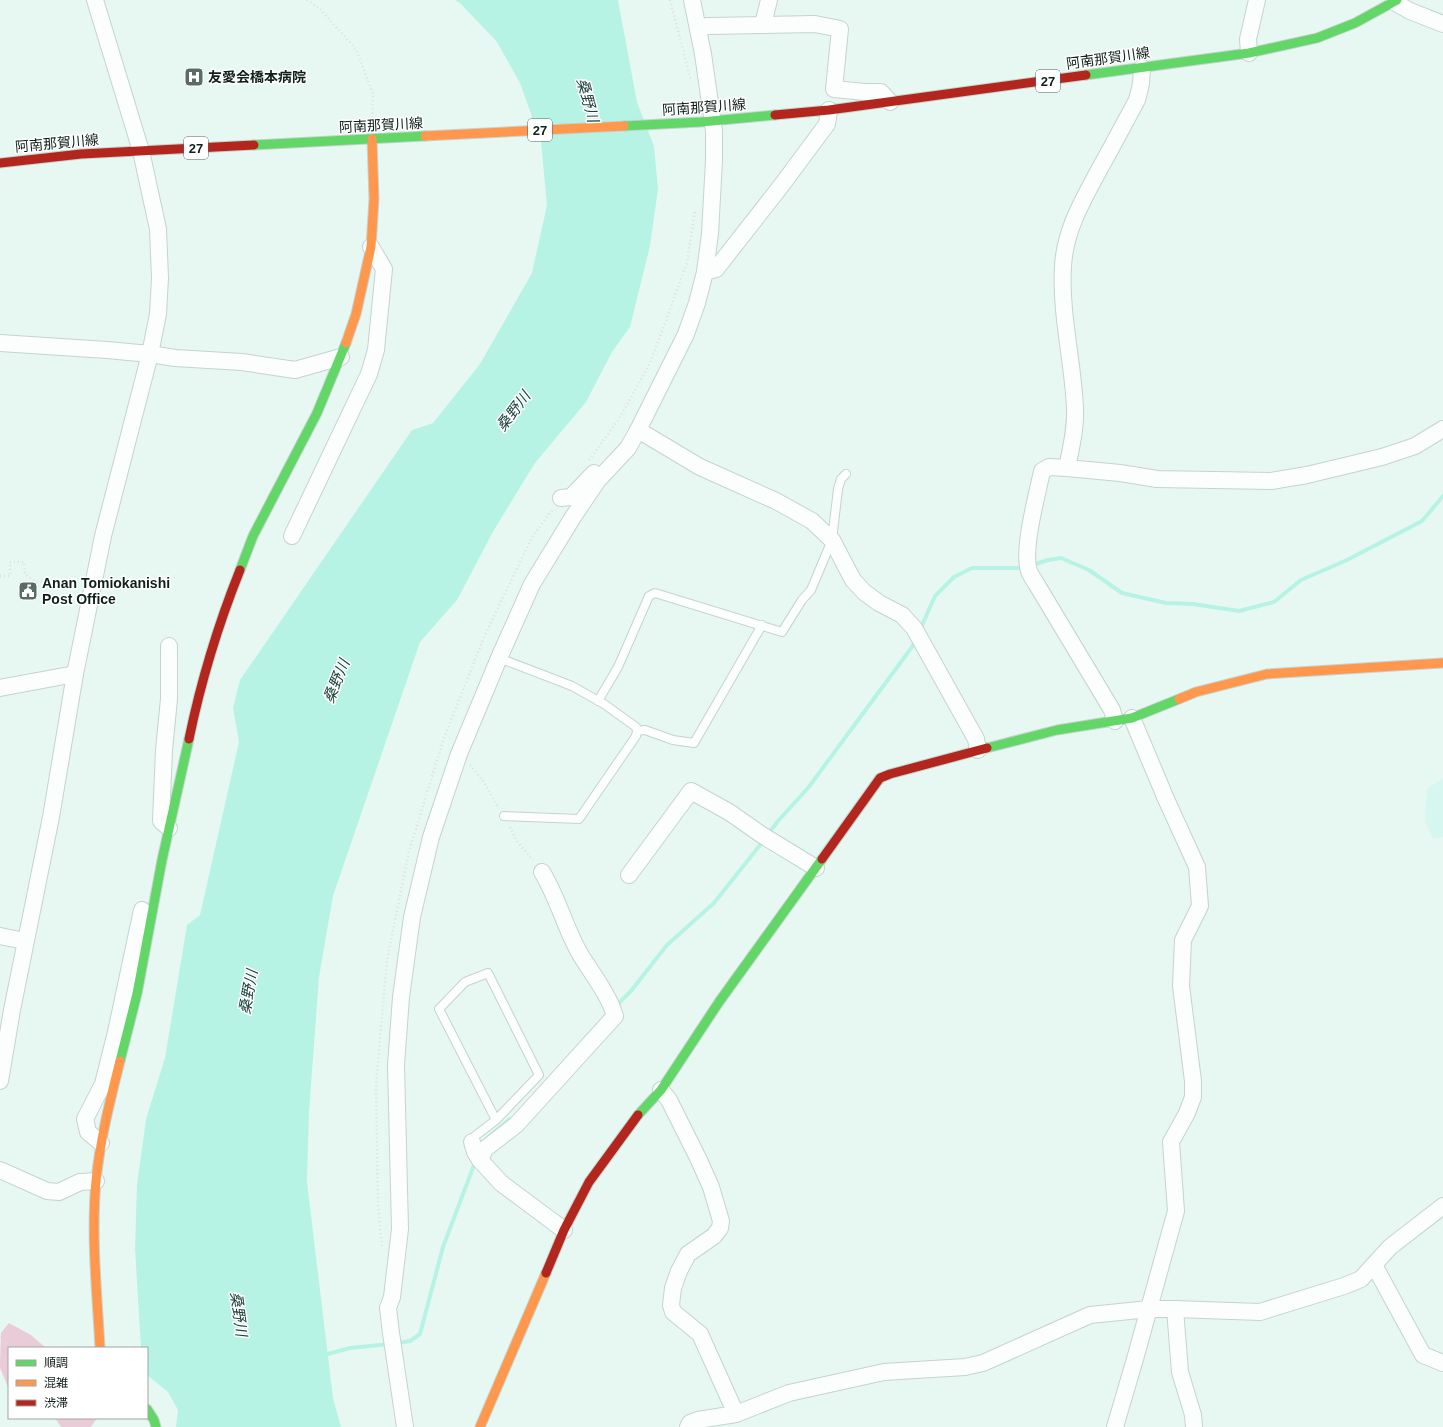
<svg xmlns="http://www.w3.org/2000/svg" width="1443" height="1427" viewBox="0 0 1443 1427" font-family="Arial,'Noto Sans JP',sans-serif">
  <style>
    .built { fill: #d6f7ef }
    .forest { fill: #e9ccd7 }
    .water { fill: #b7f3e4 }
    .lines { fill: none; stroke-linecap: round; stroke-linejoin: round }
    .stream { stroke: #b7f3e4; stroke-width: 4 }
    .lane-casing { stroke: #c5d3cf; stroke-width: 10 }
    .street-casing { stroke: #c5d3cf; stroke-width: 18 }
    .fast-casing { stroke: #c5d3cf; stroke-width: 11 }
    .slow-casing { stroke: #c5d3cf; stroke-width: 11 }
    .jam-casing { stroke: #c5d3cf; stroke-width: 11 }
    .path { stroke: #dae0df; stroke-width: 2.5; stroke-dasharray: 1 3; stroke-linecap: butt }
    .lane { stroke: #fbfefd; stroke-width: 8 }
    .street { stroke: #fbfefd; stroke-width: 16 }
    .fast { stroke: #63d668; stroke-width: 9 }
    .slow { stroke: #ff974d; stroke-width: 9 }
    .jam { stroke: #b3261e; stroke-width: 9 }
    .labels { text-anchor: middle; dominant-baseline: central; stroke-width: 3; stroke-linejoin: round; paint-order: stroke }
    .shield { fill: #fff; stroke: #58625f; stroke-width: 1 }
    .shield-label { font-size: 13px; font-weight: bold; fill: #111f1b }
    .street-label { font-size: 14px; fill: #111f1b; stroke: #fff }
    .poi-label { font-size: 14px; font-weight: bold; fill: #111f1b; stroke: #fff; text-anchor: start }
    .water-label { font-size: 15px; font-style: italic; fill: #1d423a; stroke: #fff }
  </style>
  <rect width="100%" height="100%" fill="#e7f8f3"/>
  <!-- built -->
  <path class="built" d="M1443 778V837L1433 839 1425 821 1427 789Z"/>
  <!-- forest -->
  <g class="forest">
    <path d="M9 1323 31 1335 46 1348H9V1389L0 1368V1363L1 1333Z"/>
    <path d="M55 1418H97L91 1427H61Z"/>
  </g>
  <!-- water -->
  <path class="water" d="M455 0H618L637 102 654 146 658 189 650 246 630 327 612 352 586 402 535 463 494 530 457 600 420 642 333 896 319 977 309 1112 307 1182 333 1398 341 1427H176L178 1410 168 1392 147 1375V1348H141L135 1248 137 1185 146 1119 165 1058 187 925 200 915 239 742 233 708 240 680 412 430 433 423 480 364 532 273 547 205 541 142 520 83 497 42 460 3Z"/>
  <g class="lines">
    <!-- stream -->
    <g class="stream">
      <path d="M1032 565 1048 560 1061 558 1089 570 1122 593 1166 603 1193 604 1239 611 1274 602 1301 580 1347 560 1422 521 1443 496"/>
      <path d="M920 630 935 596 954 577 972 568H1021L1025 567"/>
      <path d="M768 834 778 821 808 788 912 647 916 639"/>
      <path d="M616 1006 631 991 667 945 714 903 764 840"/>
      <path d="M486 1139 510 1119"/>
      <path d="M397 1343 410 1341 420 1334 443 1247 474 1165"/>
      <path d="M324 1355 350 1348 390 1344"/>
    </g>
    <defs>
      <g id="lane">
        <path d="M499 658 572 686 604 704 636 727 637 731"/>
        <path d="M598 701 618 667 649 596 655 593 782 632 802 600 811 590 832 540 838 489 841 479 846 474"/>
        <path d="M504 816 579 819 636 736 637 731 645 730 673 740 694 743 762 625"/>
        <path d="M472 1142 475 1136 496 1120 439 1009 465 982 488 973 539 1075 496 1120"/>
      </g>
      <g id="street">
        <path d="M692 0 703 54 714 131V160L710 234 705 272"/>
        <path d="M1394 2 1410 11 1443 24"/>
        <path d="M763 24 769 0"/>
        <path d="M698 27 709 26 815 24 840 29 834 89 865 92H881L890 102"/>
        <path d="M1249 53 1248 39 1257 0"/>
        <path d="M829 110 827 124 781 186 716 269 705 272 697 303 686 334 638 430 700 467 776 501 812 521 832 540 853 580 864 592 879 603 902 615 914 628 976 739 978 750"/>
        <path d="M0 343 107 350 150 354 175 358 242 362 295 370 341 357"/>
        <path d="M1067 468 1120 473 1157 479 1271 481 1307 475 1382 457 1415 446 1443 429"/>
        <path d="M561 498 571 497 594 473"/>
        <path d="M292 536 369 374 376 350 384 269 371 247"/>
        <path d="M169 646V699L164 750 161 821 169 828"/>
        <path d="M0 688 75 674"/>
        <path d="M1115 721 1112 710 1037 585C1034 580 1031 576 1029 571 1022 549 1037 496 1042 471L1049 467 1067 468C1071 448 1076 428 1075 408 1073 361 1060 313 1063 266 1065 230 1083 200 1099 170 1112 147 1124 124 1137 100L1141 84 1142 68"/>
        <path d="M542 872C558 898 565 928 580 954 592 974 608 993 615 1016L516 1125 485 1149 480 1160 501 1183 564 1230"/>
        <path d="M629 875 691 791 729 812 762 835 816 868"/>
        <path d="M0 936 25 941"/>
        <path d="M0 1081 12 1010 51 817 75 674 103 536 150 354 158 314 160 278 158 229 141 151 95 0"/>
        <path d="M661 1090 669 1100 698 1158 711 1187 721 1221 720 1228 714 1236 688 1254 679 1271 673 1288 671 1305 673 1312 700 1334 736 1414"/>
        <path d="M472 1142 475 1152 480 1160"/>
        <path d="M101 1143 88 1132 85 1119 103 1084 116 1032 142 910"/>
        <path d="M0 1170 47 1191 59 1192 80 1182 96 1181"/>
        <path d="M1374 1265 1423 1355 1443 1363"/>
        <path d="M1175 1309 1180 1372 1193 1415 1194 1427"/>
        <path d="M405 1427 391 1333 388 1308 392 1297 400 1229 396 1065 401 997 412 917 431 837 459 754 499 658 532 584 573 517 598 480 628 448 638 430"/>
        <path d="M688 1427 690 1423 698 1420 736 1414 789 1393 884 1372 965 1367 983 1363 1090 1315 1149 1309H1175L1260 1312 1344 1286 1361 1279 1390 1247 1443 1206"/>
        <path d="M1115 1427 1135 1359 1176 1211 1171 1142 1187 1113 1193 1097V1081L1181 986 1183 940 1200 906 1197 867 1166 799 1132 718"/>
      </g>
      <g id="fast">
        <path d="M1086 75 1249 53 1317 38 1355 23 1397 0"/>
        <path d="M624 126 701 122 775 115"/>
        <path d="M254 145 425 136"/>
        <path d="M240 570 253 536 317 413 346 343"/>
        <path d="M987 748 1057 730 1132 718 1179 699"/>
        <path d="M120 1061 137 994 162 860 189 739"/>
        <path d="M638 1115 661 1090 719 1002 822 859"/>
        <path d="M147 1409 154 1420 156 1427"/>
      </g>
      <g id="slow">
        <path d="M425 136 624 126"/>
        <path d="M346 343 356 314 371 247 374 199 372 139"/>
        <path d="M1179 699 1196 692 1267 674 1443 663"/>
        <path d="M100 1348C97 1293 91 1236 96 1181 100 1140 110 1101 120 1061"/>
        <path d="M480 1427 546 1273"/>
      </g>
      <g id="jam">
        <path d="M775 115 829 110 1086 75"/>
        <path d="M0 163 81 154 254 145"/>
        <path d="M189 739C201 681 218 625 240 570"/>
        <path d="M822 859 880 778 890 774 987 748"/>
        <path d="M546 1273 564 1230 589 1182 638 1115"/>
      </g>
    </defs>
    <!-- lane casing -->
    <use href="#lane" class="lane-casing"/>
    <!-- street casing -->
    <use href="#street" class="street-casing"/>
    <!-- fast casing -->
    <use href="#fast" class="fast-casing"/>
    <!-- slow casing -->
    <use href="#slow" class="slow-casing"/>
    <!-- jam casing -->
    <use href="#jam" class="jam-casing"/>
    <!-- path -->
    <g class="path">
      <path d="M307 0 320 9 356 49 373 94 372 122"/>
      <path d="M670 0 691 81"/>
      <path d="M589 460 619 419 650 363 667 318 687 262 695 210"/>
      <path d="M0 576H10V562H24L25 574 35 581 78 585"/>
      <path d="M470 765 483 781 498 807"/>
      <path d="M510 827 516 840 533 860"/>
      <path d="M382 1246 378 1205 376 1085 387 960 409 851 444 738 484 637 532 537 553 509"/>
      <path d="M0 1337 9 1349"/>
    </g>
    <!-- lane -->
    <use href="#lane" class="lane"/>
    <!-- street -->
    <use href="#street" class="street"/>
    <!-- fast -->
    <use href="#fast" class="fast"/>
    <!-- slow -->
    <use href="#slow" class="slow"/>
    <!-- jam -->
    <use href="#jam" class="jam"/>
  </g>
  <!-- icons -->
  <defs>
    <symbol id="hospital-square" viewBox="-11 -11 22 22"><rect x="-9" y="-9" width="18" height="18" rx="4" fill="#5c6b67" stroke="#fff"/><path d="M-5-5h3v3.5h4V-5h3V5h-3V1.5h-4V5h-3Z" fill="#fff"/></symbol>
    <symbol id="civic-square" viewBox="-11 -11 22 22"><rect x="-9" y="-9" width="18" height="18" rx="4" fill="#5c6b67" stroke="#fff"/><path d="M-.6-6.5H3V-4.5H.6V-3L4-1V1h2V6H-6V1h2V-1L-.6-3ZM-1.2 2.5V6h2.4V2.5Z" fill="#fff"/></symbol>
  </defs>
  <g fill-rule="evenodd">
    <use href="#hospital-square" x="183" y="66" width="22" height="22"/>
    <use href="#civic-square" x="17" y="580" width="22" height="22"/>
  </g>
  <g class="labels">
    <!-- shield labels -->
    <g class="shield">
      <rect x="1036" y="70" width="24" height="22" rx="3"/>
      <rect x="528" y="119" width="24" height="22" rx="3"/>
      <rect x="184" y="137" width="24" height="22" rx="3"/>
    </g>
    <g class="shield-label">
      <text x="1048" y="81">27</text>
      <text x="540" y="130">27</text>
      <text x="196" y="148">27</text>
    </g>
    <!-- street labels -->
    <g class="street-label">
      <text transform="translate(1108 58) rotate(-8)">阿南那賀川線</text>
      <text transform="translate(704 107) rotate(-4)">阿南那賀川線</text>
      <text transform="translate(381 125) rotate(-3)">阿南那賀川線</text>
      <text transform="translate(57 143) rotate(-5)">阿南那賀川線</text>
    </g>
    <!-- poi labels -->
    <g class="poi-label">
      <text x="208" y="77">友愛会橋本病院</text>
      <text x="42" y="583">Anan Tomiokanishi<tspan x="42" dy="16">Post Office</tspan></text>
    </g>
    <!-- water labels -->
    <g class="water-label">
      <text transform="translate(588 100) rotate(75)">桑野川</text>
      <text transform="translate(513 411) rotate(-53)">桑野川</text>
      <text transform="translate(336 681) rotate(-68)">桑野川</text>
      <text transform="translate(248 992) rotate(-80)">桑野川</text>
      <text transform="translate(239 1314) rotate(82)">桑野川</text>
    </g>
  </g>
  <!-- legend -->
  <rect x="8" y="1347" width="140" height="72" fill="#ffffff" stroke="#a0a5a4"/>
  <rect x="16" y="1360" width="20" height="6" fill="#63d668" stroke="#a0a5a4"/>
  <text x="44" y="1367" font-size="12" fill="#111f1b">順調</text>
  <rect x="16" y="1380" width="20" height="6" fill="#ff974d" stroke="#a0a5a4"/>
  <text x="44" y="1387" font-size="12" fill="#111f1b">混雑</text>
  <rect x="16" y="1400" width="20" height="6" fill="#b3261e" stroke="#a0a5a4"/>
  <text x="44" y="1407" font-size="12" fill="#111f1b">渋滞</text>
</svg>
